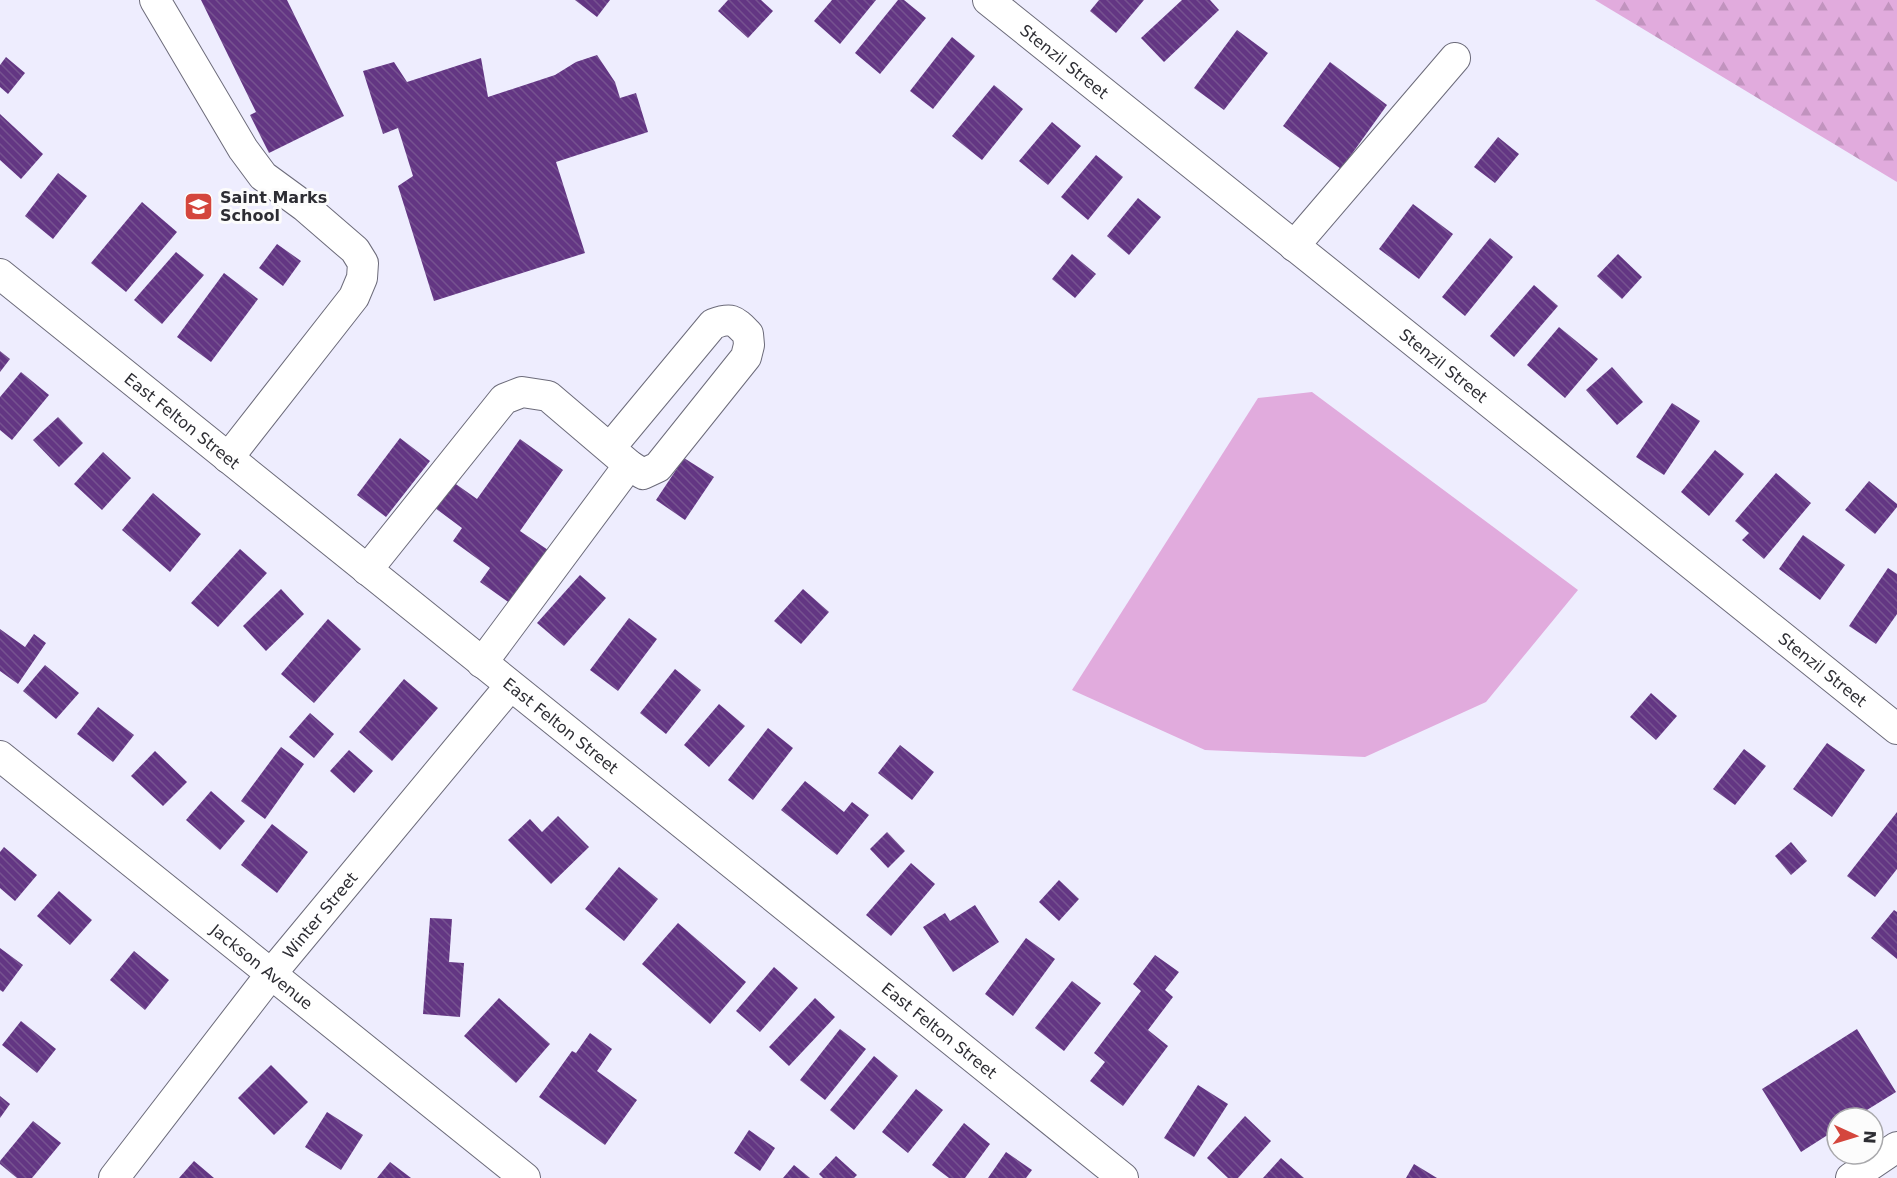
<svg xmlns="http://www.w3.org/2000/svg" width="1897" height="1178" viewBox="0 0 1897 1178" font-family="'DejaVu Sans',sans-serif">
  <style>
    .forest { fill: url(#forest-firs) }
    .pitch { fill: #e1abdd }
    .building { fill: url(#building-back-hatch) }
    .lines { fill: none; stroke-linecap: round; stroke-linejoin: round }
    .minor-casing { stroke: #6c6b7a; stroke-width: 32 }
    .minor { stroke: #fff; stroke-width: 30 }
    .labels { text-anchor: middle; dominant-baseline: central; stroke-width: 6; stroke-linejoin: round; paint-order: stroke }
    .street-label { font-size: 16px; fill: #2d2d33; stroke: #fcfcfc }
    .poi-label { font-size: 16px; font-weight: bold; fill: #2d2d33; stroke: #fcfcfc; text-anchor: start }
  </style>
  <defs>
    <pattern id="forest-firs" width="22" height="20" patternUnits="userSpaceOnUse" patternTransform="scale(1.5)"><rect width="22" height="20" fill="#e1abdd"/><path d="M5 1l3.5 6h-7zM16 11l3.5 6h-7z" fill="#c193be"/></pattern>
    <pattern id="building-back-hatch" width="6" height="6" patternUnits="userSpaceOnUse" patternTransform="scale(1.5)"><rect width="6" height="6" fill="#633683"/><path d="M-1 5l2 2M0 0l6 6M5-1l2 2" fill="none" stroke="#765290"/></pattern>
  </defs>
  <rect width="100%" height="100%" fill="#eeedfe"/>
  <!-- forest -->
  <path class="forest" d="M1595 0H1897V182Z"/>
  <!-- pitch -->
  <path class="pitch" d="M1312 392 1578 590 1486 702 1365 757 1205 750 1072 690 1258 398Z"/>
  <!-- building -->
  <g class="building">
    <path d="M201 0H287L344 116 269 153 250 115 256 112Z"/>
    <path d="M575 0H610L597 17Z"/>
    <path d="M728 0H761L773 11 748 38 718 11Z"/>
    <path d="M832 0H876L840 44 814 21Z"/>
    <path d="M898 0H904L926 18 880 74 855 53Z"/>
    <path d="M1099 0H1144L1116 33 1090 11Z"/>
    <path d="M1182 0H1210L1219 10 1164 62 1141 38Z"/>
    <path d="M1237 30 1268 53 1224 110 1194 88Z"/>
    <path d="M952 37 975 56 933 109 910 91Z"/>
    <path d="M597 55 615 82 620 98 636 93 648 132 556 162 585 253 434 301 398 186 413 176 398 128 383 134 363 71 394 62 407 82 481 58 488 97 555 75 576 62Z"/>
    <path d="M6 57 25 73 8 94 0 87V65Z"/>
    <path d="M1330 62 1387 105 1341 169 1283 126Z"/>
    <path d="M994 85 1023 109 982 160 952 136Z"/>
    <path d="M0 114 43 154 21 179 0 160Z"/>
    <path d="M1052 122 1081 146 1048 185 1019 161Z"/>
    <path d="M1498 137 1519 154 1495 183 1474 167Z"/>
    <path d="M1096 155 1123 177 1088 220 1061 197Z"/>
    <path d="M58 173 87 196 53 239 25 216Z"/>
    <path d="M1138 198 1161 217 1129 255 1107 236Z"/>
    <path d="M142 202 177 232 126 292 91 263Z"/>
    <path d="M1413 204 1453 234 1419 279 1379 249Z"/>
    <path d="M1490 238 1513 257 1465 316 1442 297Z"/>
    <path d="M277 244 301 261 283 286 259 268Z"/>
    <path d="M176 252 204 275 162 324 134 300Z"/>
    <path d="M1072 254 1096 274 1075 298 1052 279Z"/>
    <path d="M1618 254 1642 277 1622 299 1597 276Z"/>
    <path d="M224 273 258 299 211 362 177 337Z"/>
    <path d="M1534 285 1558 306 1514 357 1490 336Z"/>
    <path d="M1559 327 1598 359 1565 398 1527 365Z"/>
    <path d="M0 351 10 359 0 372Z"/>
    <path d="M1612 367 1643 402 1617 425 1586 390Z"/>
    <path d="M21 372 49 395 12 440 0 430V397Z"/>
    <path d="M1672 403 1700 421 1664 475 1636 457Z"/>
    <path d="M58 417 83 443 59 467 33 440Z"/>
    <path d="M400 438 430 461 386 517 357 495Z"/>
    <path d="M520 439 563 470 520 531 548 550 511 604 480 582 490 568 453 541 462 528 435 508 453 482 477 499Z"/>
    <path d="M1715 450 1744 474 1709 516 1681 492Z"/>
    <path d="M103 452 131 478 102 510 74 484Z"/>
    <path d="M684 458 714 477 685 520 656 500Z"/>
    <path d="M1776 473 1811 503 1764 559 1742 540 1749 533 1735 521Z"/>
    <path d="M1869 481 1897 504V507L1875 534 1845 510Z"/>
    <path d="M153 493 201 534 170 572 122 530Z"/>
    <path d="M1803 535 1845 565 1820 600 1779 569Z"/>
    <path d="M240 549 267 573 218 627 191 603Z"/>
    <path d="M1888 568 1897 574V614L1876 644 1849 626Z"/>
    <path d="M580 575 606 598 564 646 537 623Z"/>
    <path d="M281 589 304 614 266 651 243 626Z"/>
    <path d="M803 589 829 612 801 644 774 621Z"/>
    <path d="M629 618 657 639 618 691 590 670Z"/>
    <path d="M328 619 361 649 314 703 281 674Z"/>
    <path d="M0 629 25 647 34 634 46 643 18 684 0 671Z"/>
    <path d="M45 665 79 693 56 719 23 691Z"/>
    <path d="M675 669 701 690 666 734 640 713Z"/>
    <path d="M404 679 438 708 392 761 359 732Z"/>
    <path d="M1651 693 1677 716 1656 740 1630 717Z"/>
    <path d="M719 704 745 726 709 767 684 745Z"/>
    <path d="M98 707 134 735 113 762 77 734Z"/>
    <path d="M310 713 334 734 314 758 289 737Z"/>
    <path d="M768 728 793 748 753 800 728 780Z"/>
    <path d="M1827 743 1865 770 1832 817 1793 789Z"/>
    <path d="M900 745 934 772 912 800 878 773Z"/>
    <path d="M281 747 304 764 265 819 241 801Z"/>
    <path d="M1744 749 1766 766 1735 805 1713 789Z"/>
    <path d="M349 750 373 771 354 793 330 771Z"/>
    <path d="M155 751 187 782 163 806 131 776Z"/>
    <path d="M805 781 844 812 852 802 869 815 837 855 781 810Z"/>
    <path d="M211 791 245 821 220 850 186 820Z"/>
    <path d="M1897 812V869L1875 897 1847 876Z"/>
    <path d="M558 816 589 847 551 884 508 840 530 819 542 832Z"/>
    <path d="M272 824 308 852 277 893 241 865Z"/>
    <path d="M887 832 905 851 888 868 870 849Z"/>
    <path d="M1791 842 1807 861 1791 875 1775 856Z"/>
    <path d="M4 847 37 875 15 901 0 888V852Z"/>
    <path d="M911 863 935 884 891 936 866 915Z"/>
    <path d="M619 867 658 899 624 941 585 909Z"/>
    <path d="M1059 880 1079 899 1059 921 1039 902Z"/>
    <path d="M59 891 92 920 70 945 37 916Z"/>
    <path d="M975 905 999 942 953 972 923 927 945 913 950 921Z"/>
    <path d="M1894 910 1897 912V959L1871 938Z"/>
    <path d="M430 918 452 919 449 962 464 963 460 1017 423 1014Z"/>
    <path d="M678 923 746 982 710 1024 642 964Z"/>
    <path d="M1026 938 1055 959 1013 1016 985 994Z"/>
    <path d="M0 948 23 965 3 992 0 990Z"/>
    <path d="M134 951 169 980 145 1010 110 980Z"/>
    <path d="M1155 955 1179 972 1165 990 1173 997 1148 1030 1168 1046 1123 1106 1090 1081 1105 1062 1094 1053 1141 991 1133 984Z"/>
    <path d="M774 967 798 988 760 1032 736 1011Z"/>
    <path d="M1072 981 1101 1003 1064 1051 1035 1028Z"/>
    <path d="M499 998 550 1044 516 1083 464 1036Z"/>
    <path d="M815 998 835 1017 789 1066 769 1047Z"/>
    <path d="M21 1021 56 1049 37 1073 2 1045Z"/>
    <path d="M840 1029 866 1049 825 1100 800 1080Z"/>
    <path d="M1857 1029 1896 1092 1854 1118H1837V1129L1801 1152 1762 1089Z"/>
    <path d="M590 1033 612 1049 597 1071 637 1100 605 1145 539 1097 572 1051 576 1053Z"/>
    <path d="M874 1056 898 1076 854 1130 830 1110Z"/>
    <path d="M271 1065 308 1102 274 1135 238 1098Z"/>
    <path d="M1198 1085 1228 1104 1194 1157 1164 1138Z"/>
    <path d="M916 1089 943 1110 908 1153 882 1132Z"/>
    <path d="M0 1096 10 1104 0 1118Z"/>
    <path d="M327 1112 363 1135 341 1170 305 1147Z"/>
    <path d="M1245 1116 1271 1141 1238 1178H1228L1207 1158Z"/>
    <path d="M33 1121 61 1143 32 1178H17L0 1164V1161Z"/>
    <path d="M964 1123 990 1144 965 1178H949L932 1165Z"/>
    <path d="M749 1130 775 1148 760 1171 734 1153Z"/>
    <path d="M1006 1152 1032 1170 1026 1178H988Z"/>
    <path d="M836 1156 857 1175 854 1178H823L819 1174Z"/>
    <path d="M1281 1158 1304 1178H1263Z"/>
    <path d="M194 1161 214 1178H179Z"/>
    <path d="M390 1162 411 1178H377Z"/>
    <path d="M1414 1164 1437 1178H1406Z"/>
    <path d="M794 1165 810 1178H783Z"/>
  </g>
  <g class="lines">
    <defs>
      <g id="minor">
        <path d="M155 0 243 149 263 176 304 206 355 250 363 263 362 278 354 297 228 458"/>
        <path id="s1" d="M988 0 1897 729"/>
        <path d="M1294 246 1455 58"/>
        <path id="s2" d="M0 274 1123 1178"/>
        <path d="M367 570 504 399 522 392 548 396 629 465 643 474 658 467 746 357 749 345 748 334C734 320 732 317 713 324L610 448"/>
        <path d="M482 663 629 465"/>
        <path id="s3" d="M0 756 525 1178"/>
        <path id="s4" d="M114 1178 271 974 510 686"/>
        <path d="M1851 1178 1897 1147"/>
      </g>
    </defs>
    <!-- minor casing -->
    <use href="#minor" class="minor-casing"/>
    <!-- minor -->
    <use href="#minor" class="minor"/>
  </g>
  <!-- icons -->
  <defs>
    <symbol id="school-square" viewBox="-11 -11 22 22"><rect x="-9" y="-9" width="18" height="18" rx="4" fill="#d4463d" stroke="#fcfcfc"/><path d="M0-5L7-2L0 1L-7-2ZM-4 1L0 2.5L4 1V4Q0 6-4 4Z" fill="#fff"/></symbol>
  </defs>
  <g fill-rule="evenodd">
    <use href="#school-square" x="182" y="190" width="33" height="33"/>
  </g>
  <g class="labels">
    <!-- street labels -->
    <g class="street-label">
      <text stroke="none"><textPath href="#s1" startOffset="98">Stenzil Street</textPath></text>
      <text stroke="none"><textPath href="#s1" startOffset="584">Stenzil Street</textPath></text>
      <text stroke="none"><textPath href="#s2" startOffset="234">East Felton Street</textPath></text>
      <text stroke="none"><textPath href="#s1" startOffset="1070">Stenzil Street</textPath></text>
      <text stroke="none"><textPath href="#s2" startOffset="720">East Felton Street</textPath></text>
      <text stroke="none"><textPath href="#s4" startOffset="334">Winter Street</textPath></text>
      <text stroke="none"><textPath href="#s3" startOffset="336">Jackson Avenue</textPath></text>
      <text stroke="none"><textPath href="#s2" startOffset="1206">East Felton Street</textPath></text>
    </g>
    <!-- poi labels -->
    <g class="poi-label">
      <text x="220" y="197">Saint Marks<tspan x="220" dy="18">School</tspan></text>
    </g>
  </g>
  <!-- north arrow -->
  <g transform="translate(1855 1136) rotate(94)"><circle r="28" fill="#fcfcfc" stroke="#a9a9ac" stroke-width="1.5"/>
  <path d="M0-4.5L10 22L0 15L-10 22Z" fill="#d4463d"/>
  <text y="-9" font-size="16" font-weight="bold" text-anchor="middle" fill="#2d2d33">N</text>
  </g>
</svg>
